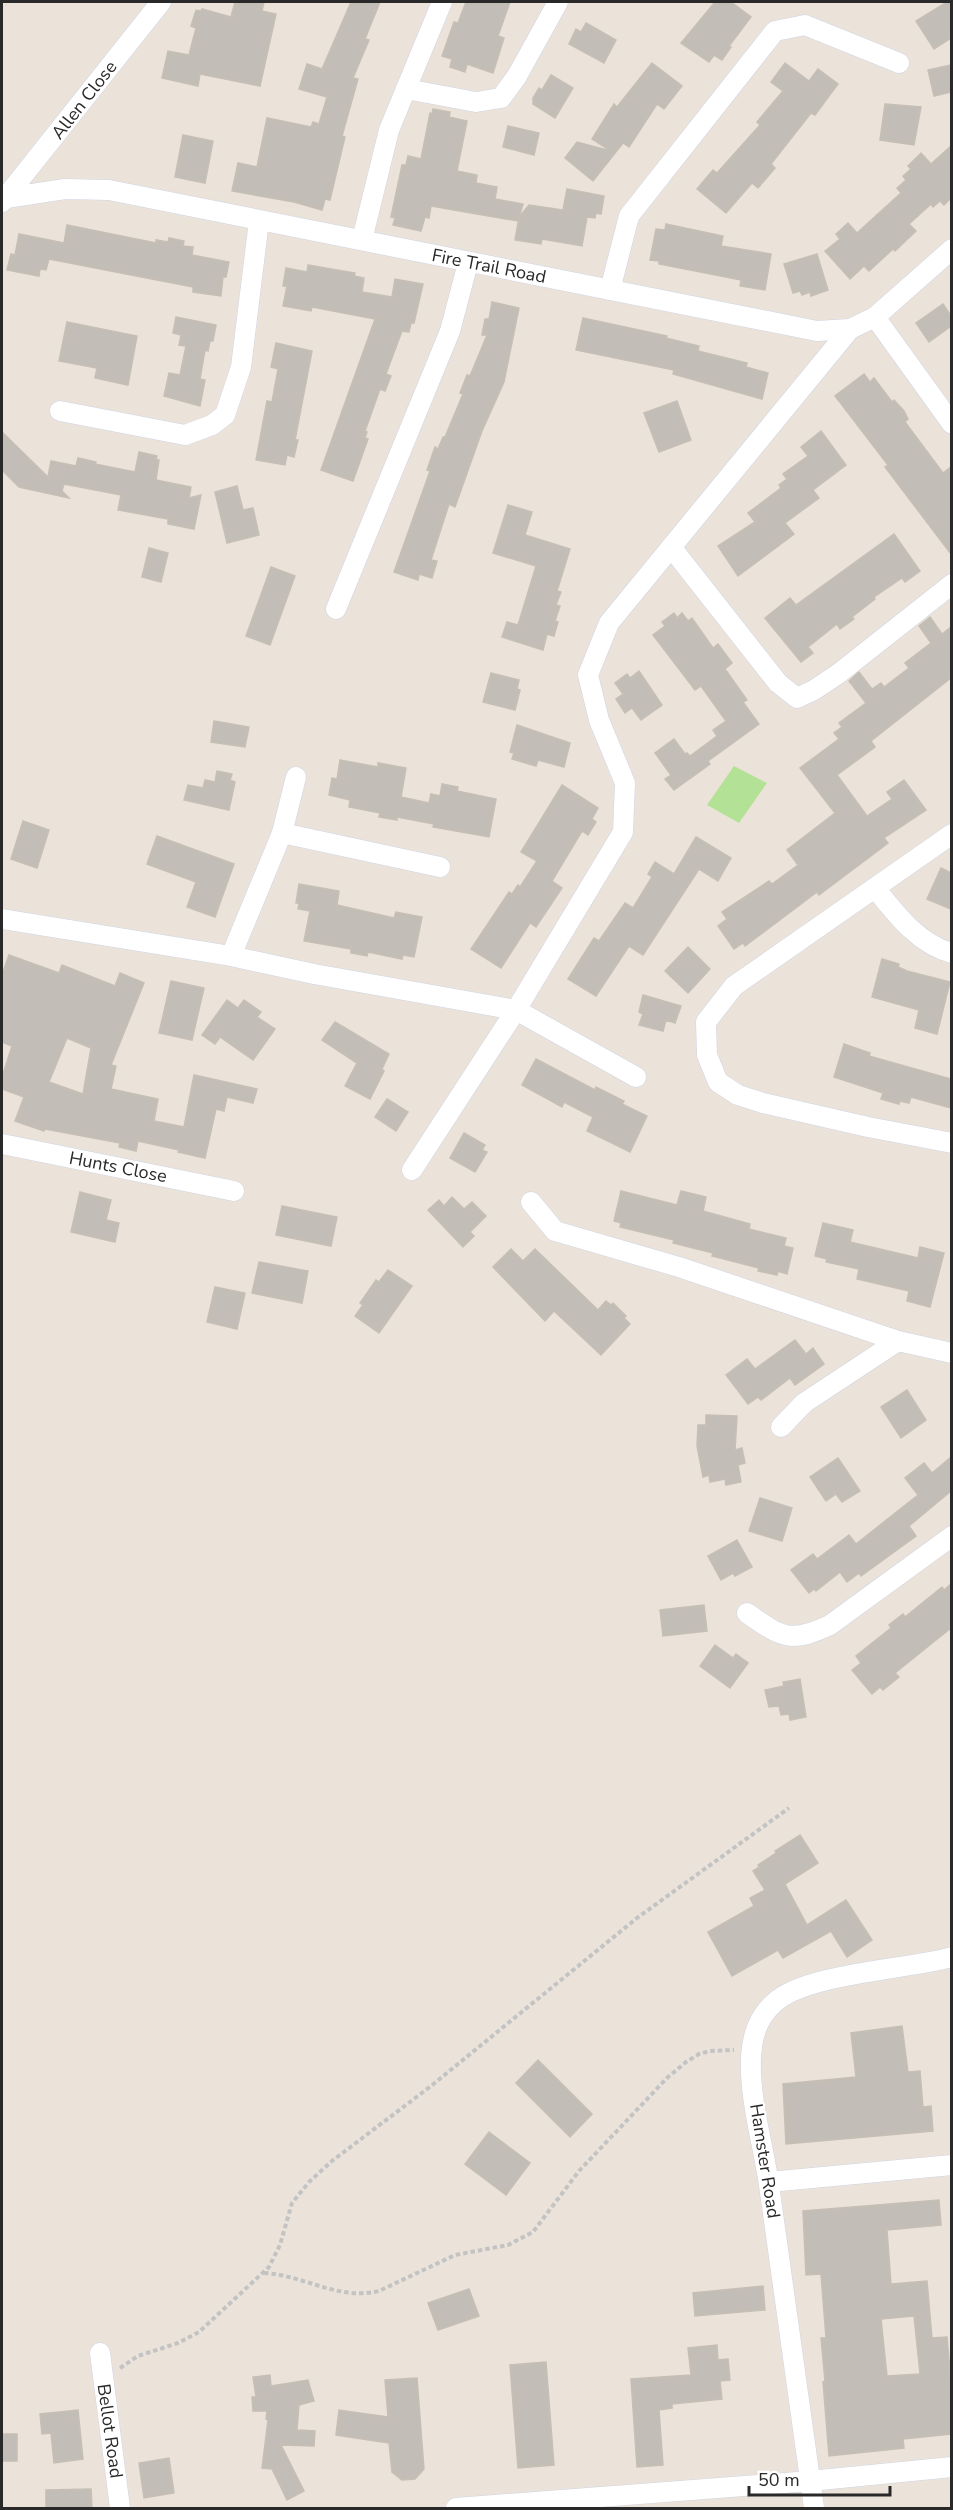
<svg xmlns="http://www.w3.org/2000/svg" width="953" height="2510" viewBox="0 0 953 2510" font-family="'Nunito Sans',sans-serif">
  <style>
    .green { fill: #b3e297 }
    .building { fill: #c3bdb7; stroke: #c6bfb4; stroke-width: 1.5; fill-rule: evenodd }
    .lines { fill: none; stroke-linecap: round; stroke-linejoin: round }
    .minor-casing { stroke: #cfd4e2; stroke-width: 21 }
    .path { stroke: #c3c3c3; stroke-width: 4; stroke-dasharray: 4.5 3; stroke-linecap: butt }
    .minor { stroke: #fff; stroke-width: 20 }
    .labels { text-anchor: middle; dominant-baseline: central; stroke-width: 4.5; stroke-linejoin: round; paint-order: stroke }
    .street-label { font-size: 18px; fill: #292929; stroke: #fff }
  </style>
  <rect width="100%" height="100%" fill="#ebe3da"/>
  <!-- green -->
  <path class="green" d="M734 766 767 783 739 823 707 805Z"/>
  <!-- building -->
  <g class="building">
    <path d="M235 2H264L262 11 276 14 260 86 200 74 198 86 162 78 168 51 189 55 196 28 191 26 196 10 201 11 202 9 231 17Z"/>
    <path d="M351 2H380L365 39 369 40 353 78 358 79 342 136 345 137 330 200 325 199 322 210 294 202 232 191 238 163 257 167 267 118 311 127 313 122 319 124 327 97 299 89 307 64 322 69Z"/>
    <path d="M466 2H510L498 36 504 38 493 73 467 64 465 72 450 67 452 59 442 56 454 22 458 23Z"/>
    <path d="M715 2H731L751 17 729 46 731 47 722 60 714 55 709 62 681 43Z"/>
    <path d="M947 2H951V38L934 49 916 21Z"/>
    <path d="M586 23 616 40 604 63 569 44 576 29 581 32Z"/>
    <path d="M652 63 682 86 664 109 657 104 629 147 623 143 593 181 565 158 577 142 611 151 592 139 614 104 617 107Z"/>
    <path d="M785 63 809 81 818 69 838 84 815 115 811 113 771 164 775 168 758 188 752 183 726 213 697 189 713 170 717 173 760 125 757 122 783 91 771 82Z"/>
    <path d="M951 65V92L934 96 928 70Z"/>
    <path d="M551 75 573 88 555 118 533 104V98L539 88 542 90Z"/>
    <path d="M885 104 921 107 914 145 880 140Z"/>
    <path d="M433 109 450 112 449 117 467 121 457 171 477 175 476 183 497 187 495 199 523 204 518 221 431 206 429 218 425 217 421 231 393 225 395 218 391 217 402 165H406L408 156 421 159 430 113 432 114Z"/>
    <path d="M508 126 539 133 534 155 503 147Z"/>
    <path d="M183 135 213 141 205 183 175 177Z"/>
    <path d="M951 146V198L944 205 940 201 933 207 931 204 909 224 916 231 895 251 893 249 869 271 864 266 850 279 825 251 840 239 836 234 848 223 857 233 901 193 897 188 906 180 903 176 911 169 908 166 921 153 931 164Z"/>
    <path d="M567 189 604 196 601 214 596 213 595 218 587 217 582 246 542 239 541 244 515 240 519 217 529 205 563 210Z"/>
    <path d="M666 224 723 236 721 246 771 254 765 290 740 286 741 280 659 264V261L650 260 656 229 665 230Z"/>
    <path d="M67 225 156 243V240L168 242 169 238 184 241 183 246 193 247 192 255 229 262 226 277H223L221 296 193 292V287L49 259 46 270 40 269 39 276 7 270 11 254 15 255 19 234 64 243Z"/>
    <path d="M817 254 828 290 811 296 810 292 802 295 800 291 793 293 784 264Z"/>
    <path d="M308 265 355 273 354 276 364 278 362 292 392 297 395 279 423 284 414 323H411L409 332 402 331 386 374 391 376 385 391 380 389 365 431 367 432 365 438 368 439 353 481 321 470 375 319 312 307 311 311 283 306 287 286H283L286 268 307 272Z"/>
    <path d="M492 302 519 308 504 382 482 431 455 507 449 504 431 560 437 561 432 578 419 574 418 580 394 572 430 471 427 470 435 447 438 449 443 437H445L463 394 460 393 467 375 470 376 487 335H482L485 319H489Z"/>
    <path d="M943 304 951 316V326L929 342 916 323Z"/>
    <path d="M176 317 216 325 213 341H210L208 351 205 350 200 379 205 380 200 406 164 396 169 373 180 375 186 346 179 345 181 335 173 333Z"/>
    <path d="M583 318 667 336 666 338 699 346 698 351 747 363 746 367 768 373 762 399 673 374 674 370 576 350Z"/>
    <path d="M67 322 137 336 128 385 95 378 97 368 59 361Z"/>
    <path d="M276 343 312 351 295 440H298L294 457 287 455 285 465 256 460 267 401 272 402 278 369 271 367Z"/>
    <path d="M864 374 870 382 874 378 892 402 894 400 904 411 908 419 905 422 943 473 951 467V554L885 467 888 465 835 396Z"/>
    <path d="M677 401 691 440 659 452 644 413Z"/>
    <path d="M821 431 846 465 813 490 819 498 785 523 794 534 738 576 718 546 755 522 748 513 781 488 779 485 787 479 783 474 808 456 801 447Z"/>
    <path d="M2 432 48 477 51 461 76 466 78 458 96 462 95 464 135 472 139 452 157 456 156 459 159 460 156 480 191 487 189 498 201 495 194 529 168 524V519L118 510 121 495 64 484 62 491 69 498 19 487 2 470Z"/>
    <path d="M237 486 243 510 253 508 259 535 227 543 215 492Z"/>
    <path d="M508 505 532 512 525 535 570 549 557 591 561 592 556 605 560 606 555 621 558 622 554 636 547 634 543 650 502 637 507 622 518 625 536 566 493 553Z"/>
    <path d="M894 534 920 571 905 582 902 578 874 597 875 599 852 617 854 619 840 629 837 624 808 647 813 653 801 662 765 618 790 598 796 605Z"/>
    <path d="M149 548 168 553 161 582 142 577Z"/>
    <path d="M271 567 295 576 270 645 246 636Z"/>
    <path d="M674 613 677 618 682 613 688 621 692 618 713 648 718 644 732 663 725 669 747 700 743 702 759 724 708 761 710 764 674 790 665 779 671 775 655 753 674 739 685 754 687 753 690 756 717 736 713 730 726 721 701 686 695 690 653 635 665 626 662 622Z"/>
    <path d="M930 617 942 634 951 627V678L871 741 875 747 837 775 867 816 892 799 887 792 904 780 926 810 884 838 888 843 843 877 819 895 817 892 745 946 743 943 734 949 718 926 727 919 722 912 769 881 772 884 798 865 787 850 835 813 800 768 839 739 834 733 842 727 839 723 866 703 849 681 859 672 872 689 881 683 884 687 909 668 905 663 931 643 919 626Z"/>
    <path d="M639 671 662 705 641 720 632 708 625 713 616 699 623 694 615 683 627 674 630 678Z"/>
    <path d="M491 673 519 680 517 689 520 690 515 710 483 702Z"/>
    <path d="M214 721 249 727 245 747 211 742Z"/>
    <path d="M517 725 570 743 564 767 538 760 536 766 512 759 514 753 510 752Z"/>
    <path d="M340 760 378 767V763L406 768 401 797 429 803 431 794 440 796 442 784 458 787 457 791 496 799 489 837 433 827 434 824 397 817V820L379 817 380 813 349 807 350 800 329 795 332 778 337 779Z"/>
    <path d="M217 771 232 774 230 780 235 782 229 810 184 800 188 785 203 788 205 780 215 782Z"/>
    <path d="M562 785 598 808 592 819 596 822 588 835 582 831 552 881 562 888 536 927 530 923 501 968 471 949 509 892 512 894 518 885 520 887 537 861 521 852Z"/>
    <path d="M23 821 49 830 37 868 11 859Z"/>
    <path d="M157 836 234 864 215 917 187 907 196 882 147 864Z"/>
    <path d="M696 837 731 858 718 881 699 869 643 955 629 946 596 996 568 979 594 938 599 941 625 903 633 908 652 877 648 874 655 862 674 874Z"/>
    <path d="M941 868 951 873V909L927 899Z"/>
    <path d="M299 884 339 891 337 905 394 918 396 912 422 917 414 957 403 955 402 959 368 952 367 956 351 953V949L304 941 310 911 298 909 299 903H296Z"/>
    <path d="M688 947 710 969 688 993 665 971Z"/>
    <path d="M9 955 59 973 62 965 115 986 120 973 144 983 111 1065 116 1066 111 1089 158 1099 154 1121 184 1127 194 1075 257 1089 253 1103 227 1097 224 1111 216 1109 205 1158 178 1152 179 1150 138 1141 136 1151 119 1147 120 1143 45 1129 44 1131 15 1121 24 1097 2 1089V1077L12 1046 2 1042V975ZM67 1038 91 1048 83 1094 49 1082Z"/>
    <path d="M882 959 899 964 898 967 907 971 950 982 937 1034 915 1028 919 1010 872 997Z"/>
    <path d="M171 981 204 988 192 1040 159 1033Z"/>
    <path d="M643 995 681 1006 675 1023 666 1020 663 1031 639 1025 643 1014 639 1012Z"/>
    <path d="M227 1000 238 1008 244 1000 261 1012 257 1017 275 1029 253 1060 220 1037 215 1044 202 1035Z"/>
    <path d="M335 1022 389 1054 382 1069 384 1071 370 1099 345 1086 357 1063 322 1040Z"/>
    <path d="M844 1044 870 1053 869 1056 951 1079V1108L911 1097 909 1103 900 1101 899 1104 881 1099 883 1093 834 1077Z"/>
    <path d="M536 1059 595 1090 596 1087 624 1101 622 1104 647 1116 630 1152 587 1131 593 1117 564 1102 562 1107 522 1085Z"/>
    <path d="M387 1099 408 1112 396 1131 375 1117Z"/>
    <path d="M464 1133 485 1145 482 1150 487 1152 475 1172 450 1158Z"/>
    <path d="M621 1191 677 1205 681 1191 706 1197 703 1211 750 1224 749 1229 786 1238 784 1246 793 1248 787 1274 778 1271 777 1275 758 1271 759 1268 712 1256 713 1253 673 1243 674 1240 620 1227 621 1223 614 1221Z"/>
    <path d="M80 1192 111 1200 106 1220 119 1223 115 1242 71 1232Z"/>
    <path d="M452 1197 464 1209 472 1202 486 1216 470 1232 474 1236 463 1247 428 1210 439 1200 444 1206Z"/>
    <path d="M282 1206 337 1217 331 1246 276 1235Z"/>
    <path d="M823 1223 853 1230 850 1242 918 1258 920 1247 944 1253 930 1307 907 1301 909 1291 857 1279 859 1269 826 1262 827 1259 815 1256Z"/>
    <path d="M511 1249 523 1261 535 1249 598 1310 606 1301 611 1305 613 1303 626 1316 624 1318 630 1324 601 1355 554 1311 545 1321 493 1267Z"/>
    <path d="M259 1262 308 1271 302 1303 252 1293Z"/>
    <path d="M388 1270 412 1286 379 1333 355 1316 363 1305 360 1303 376 1280 379 1282Z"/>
    <path d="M215 1287 245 1293 237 1329 207 1322Z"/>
    <path d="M795 1340 806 1354 813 1348 824 1364 795 1385 790 1378 761 1400 758 1397 748 1404 726 1375 747 1359 755 1369Z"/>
    <path d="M907 1390 926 1420 901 1438 881 1407Z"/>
    <path d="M706 1415 737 1416 735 1450 742 1448 745 1463 738 1465 741 1482 726 1485 725 1479 710 1482 709 1475 703 1477 697 1446 698 1425H706Z"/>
    <path d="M951 1457V1491L909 1526 916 1536 861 1576 859 1573 847 1582 840 1572 816 1591 814 1589 809 1593 791 1570 813 1554 817 1559 849 1535 856 1544 918 1495 905 1478 924 1463 932 1473Z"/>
    <path d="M838 1458 860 1491 842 1502 836 1494 826 1501 810 1477Z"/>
    <path d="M760 1498 792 1508 782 1541 749 1531Z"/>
    <path d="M737 1540 752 1567 735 1576 733 1573 721 1580 708 1556Z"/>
    <path d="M951 1584V1628L895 1673 899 1677 883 1690 880 1687 872 1694 852 1670 861 1663 856 1656 891 1628 889 1625 903 1614 905 1617 942 1587 944 1590Z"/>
    <path d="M704 1605 707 1631 663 1636 660 1610Z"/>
    <path d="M715 1645 733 1658 736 1654 748 1663 730 1688 700 1666Z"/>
    <path d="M800 1679 806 1717 790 1720 789 1714 781 1715 779 1706 769 1707 765 1690 784 1686 783 1682Z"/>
    <path d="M800 1835 818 1863 785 1884 807 1925 846 1900 872 1940 847 1957 831 1931 783 1958 778 1950 732 1976 708 1932 754 1906 750 1898 765 1890 753 1871 759 1867 758 1865 776 1853 775 1851Z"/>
    <path d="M902 2026 908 2072 920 2071 923 2107 931 2106 933 2131 786 2144 783 2084 856 2077 851 2033Z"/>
    <path d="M538 2060 592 2114 570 2137 516 2083Z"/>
    <path d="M489 2132 530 2163 506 2195 465 2164Z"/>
    <path d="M939 2200 941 2225 887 2230 891 2284 927 2281 932 2338 947 2337 951 2383V2434L903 2439 904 2448 829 2456 823 2382 825 2381 821 2338H826L821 2274 806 2275 803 2211ZM914 2316 920 2374 887 2376 881 2319Z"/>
    <path d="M763 2286 765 2310 695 2316 693 2293Z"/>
    <path d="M469 2289 479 2316 438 2330 428 2303Z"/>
    <path d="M717 2345 718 2360 728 2359 730 2380 720 2381 722 2399 672 2404V2408L659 2410 663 2465 637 2467 631 2379 691 2375 688 2348Z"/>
    <path d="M546 2362 554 2465 518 2468 510 2365Z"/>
    <path d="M270 2375 271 2386 308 2380 314 2401 299 2405 297 2430 315 2431 314 2446 281 2445 304 2491 287 2500 272 2469 262 2468 268 2420 266 2419 267 2411H253L252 2397H256L253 2377Z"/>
    <path d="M417 2378 424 2469 415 2479 402 2480 392 2472 389 2443 336 2435 339 2410 388 2417 385 2380Z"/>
    <path d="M78 2410 83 2459 54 2463 51 2433 42 2434 40 2414Z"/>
    <rect x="2" y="2434" width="15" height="27"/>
    <path d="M169 2458 174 2493 144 2498 139 2463Z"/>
    <path d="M91 2489 92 2508H46V2490Z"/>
  </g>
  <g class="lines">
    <defs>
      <g id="minor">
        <path d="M406 89 476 102 501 98 517 76 558 2"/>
        <path d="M6 198 65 189 109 190 817 331 850 329 875 317 952 249"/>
        <path d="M2 202 161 2"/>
        <path d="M362 240 389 130 442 2"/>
        <path d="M610 290 629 216 775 31 805 25 899 63"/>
        <path d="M875 317 952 424"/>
        <path d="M60 411 185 435 212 425 225 415 241 367 259 221"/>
        <path d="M671 547 778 683 797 698 814 690 838 674 952 584"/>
        <path d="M336 609 450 331 468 263"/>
        <path d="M282 833 296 777"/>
        <path d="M952 834 734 986 706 1022 707 1055 718 1082 738 1095 763 1103 868 1127 952 1143"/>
        <path d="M875 888C895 913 919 945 952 953"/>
        <path d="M2 919 231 956 314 974 516 1010 636 1077"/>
        <path d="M231 956 282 833 440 867"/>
        <path d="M2 1144 234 1191"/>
        <path d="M412 1170 516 1010 623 832 625 783 599 720 588 675 609 623 850 329"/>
        <path d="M531 1202 555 1231 679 1267 898 1341 952 1353"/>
        <path d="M781 1427 804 1403 898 1341"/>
        <path d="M747 1613C781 1637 790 1644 830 1625L952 1536"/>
        <path d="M769 2182 952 2165"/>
        <path d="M100 2353 120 2508"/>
        <path d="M456 2508 810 2481 952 2467"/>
        <path d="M814 2508C800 2401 785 2293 769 2185 763 2143 749 2099 751 2056 752 2036 759 2016 774 2003 806 1973 906 1970 952 1957"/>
      </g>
    </defs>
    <!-- minor casing -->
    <use href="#minor" class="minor-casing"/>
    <!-- path -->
    <g class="path">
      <path d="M264 2273C304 2275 338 2301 379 2291L455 2255 508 2245 533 2232 579 2171 667 2078 686 2062 699 2054 710 2051 734 2050"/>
      <path d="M120 2368 138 2356 178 2343 199 2332 269 2267 280 2245 292 2203 309 2182 332 2161 431 2086 637 1918 789 1808"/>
    </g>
    <!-- minor -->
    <use href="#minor" class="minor"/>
  </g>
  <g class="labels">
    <!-- street labels -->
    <g class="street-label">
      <text transform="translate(84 100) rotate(-52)">Allen Close</text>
      <text transform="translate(489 266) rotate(11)">Fire Trail Road</text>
      <text transform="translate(118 1167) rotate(11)">Hunts Close</text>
      <text transform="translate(765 2161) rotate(81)">Hamster Road</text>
      <text transform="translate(110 2431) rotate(82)">Bellot Road</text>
    </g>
  </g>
  <!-- border -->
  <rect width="953" height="2510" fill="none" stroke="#292929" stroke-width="6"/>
  <!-- scale -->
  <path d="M749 2486v9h141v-9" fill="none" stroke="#292929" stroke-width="3"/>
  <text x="758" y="2486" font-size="18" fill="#292929" stroke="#ffffff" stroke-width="4.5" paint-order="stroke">50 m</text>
</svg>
